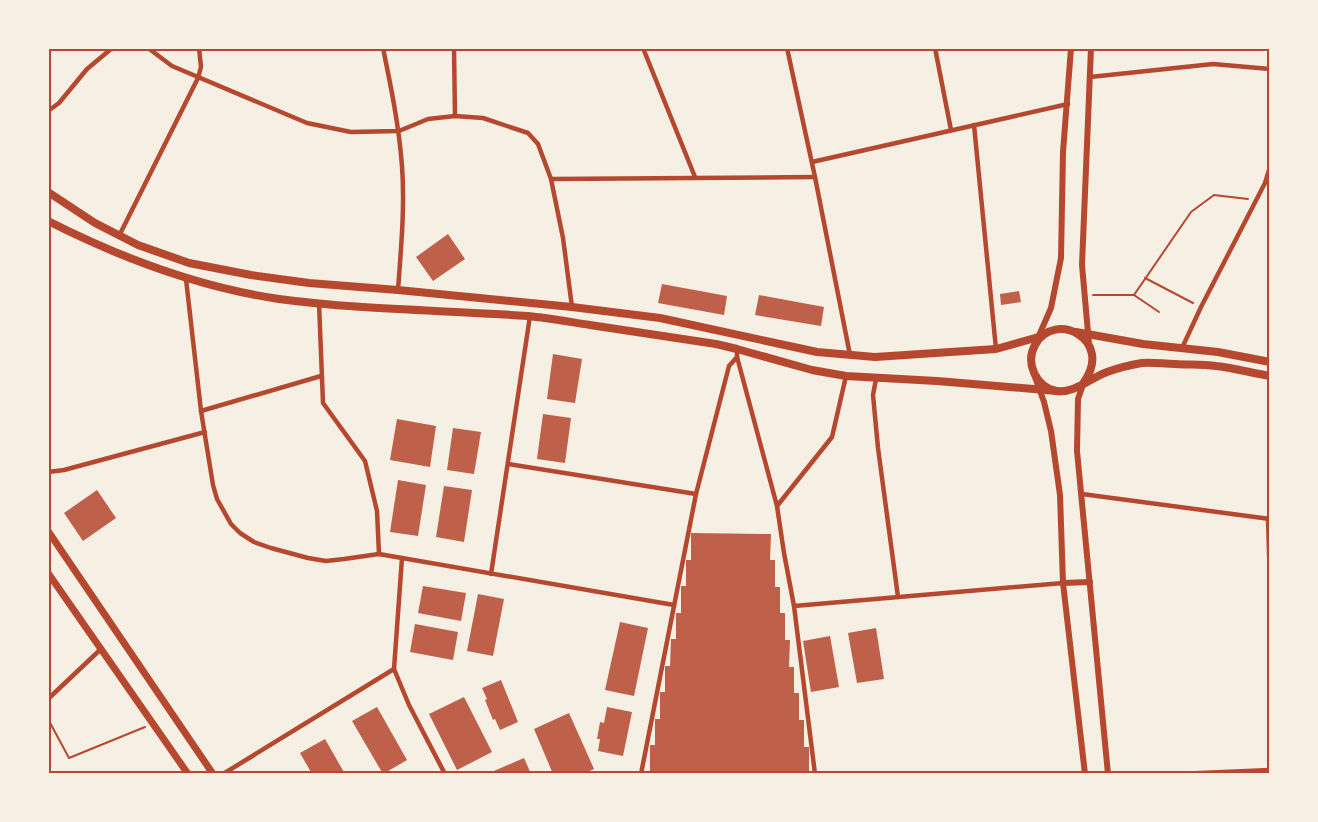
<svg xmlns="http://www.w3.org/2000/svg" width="1318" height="822" viewBox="0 0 1318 822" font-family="Arial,sans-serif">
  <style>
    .building { fill: #bf614a }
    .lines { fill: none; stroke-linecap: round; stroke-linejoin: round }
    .path { stroke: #b5482f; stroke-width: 2 }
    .minor { stroke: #b5482f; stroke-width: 4.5 }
    .tertiary { stroke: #b5482f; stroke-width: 6 }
    .secondary { stroke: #b5482f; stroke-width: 7 }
    .primary { stroke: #b5482f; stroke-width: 8 }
    .neatline { fill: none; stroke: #b5482f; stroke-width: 2 }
  </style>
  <rect width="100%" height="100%" fill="#f6efe4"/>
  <!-- building -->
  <g class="building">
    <path d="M448 234 465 259 433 281 416 257Z"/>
    <path d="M662 284 727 296 724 315 658 303Z"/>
    <path d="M1019 291 1021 302 1001 305 1000 294Z"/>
    <path d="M759 295 824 307 821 326 755 315Z"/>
    <path d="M553 354 582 359 575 403 547 399Z"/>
    <path d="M543 414 571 418 565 463 537 459Z"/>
    <path d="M397 419 436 426 430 467 390 460Z"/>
    <path d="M453 428 481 432 474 474 447 470Z"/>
    <path d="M398 480 426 485 418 536 390 532Z"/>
    <path d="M444 486 472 490 464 542 436 537Z"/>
    <path d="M97 490 116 518 83 541 64 513Z"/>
    <path d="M691 533 771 534 770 560H775V587H780V613H785V640H790L789 667H794V693H799V720H804V747H809V773L650 772V745H655V719H660V692H665V666H670L671 639H676V613H681V586H686V560H691Z"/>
    <path d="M423 586 466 593 461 621 418 613Z"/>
    <path d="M478 594 504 599 493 656 467 651Z"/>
    <path d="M620 622 648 628 634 696 605 690Z"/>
    <path d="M415 624 458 632 453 660 410 652Z"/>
    <path d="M876 628 884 679 857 683 848 633Z"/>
    <path d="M830 636 839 687 811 692 803 641Z"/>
    <path d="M501 680 518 722 500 730 495 719 493 720 485 700 487 699 482 688Z"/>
    <path d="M464 697 492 752 457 770 429 714Z"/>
    <path d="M377 707 407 760 383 774 352 721Z"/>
    <path d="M607 707 632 712 623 756 598 751 600 739H597L600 722 604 723Z"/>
    <path d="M569 713 594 769 583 774H553L534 729Z"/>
    <path d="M325 739 345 774H312L300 753Z"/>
    <path d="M524 758 531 774H487Z"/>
  </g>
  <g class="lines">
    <!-- path -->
    <g class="path">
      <path d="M1145 278 1193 303"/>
      <path d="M1093 295H1134L1191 212 1214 195 1248 199"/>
      <path d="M1134 295 1159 312"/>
      <path d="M48 719 69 758 145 727"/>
    </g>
    <!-- minor -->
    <g class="minor">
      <path d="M148 48 172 66 307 123 351 132 399 131 428 119 455 116 483 118 528 133 538 144 551 179 563 238 572 307"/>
      <path d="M383 48C391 87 399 126 402 166 405 207 401 249 398 290"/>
      <path d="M454 48 455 116"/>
      <path d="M643 48 695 177"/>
      <path d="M787 48 815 177 850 355"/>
      <path d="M935 48 951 130"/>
      <path d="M1090 77 1213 64 1270 69"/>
      <path d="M48 111 59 103 87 69 111 49 122 48"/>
      <path d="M974 125 996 349"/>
      <path d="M812 162 1068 104"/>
      <path d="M551 179 815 177"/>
      <path d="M119 236 198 78 201 67 199 48"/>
      <path d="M186 279 201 411 213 485 217 499 231 524 240 533 254 542 271 548 308 558 326 561 344 559 379 554 402 558 394 669 409 705 445 774"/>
      <path d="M319 303 323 403 365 461 377 511 379 554"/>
      <path d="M1182 348 1201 307 1265 183 1270 167"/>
      <path d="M737 349V357L777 506 784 553 794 606 815 774"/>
      <path d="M876 379 873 395 878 448 898 597"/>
      <path d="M201 411 321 376"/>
      <path d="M508 464 696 494"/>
      <path d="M48 472 64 470 205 432"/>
      <path d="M1082 494 1270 519"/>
      <path d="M777 506 832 437 846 376"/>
      <path d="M1268 518 1270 585"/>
      <path d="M402 558 674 605"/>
      <path d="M491 574 530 316"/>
      <path d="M794 606 1063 583"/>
      <path d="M48 699 101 649"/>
      <path d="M223 774 394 669"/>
      <path d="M641 774 696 494 729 366 737 357"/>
      <path d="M1177 774 1270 770"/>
    </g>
    <!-- tertiary -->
    <g class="tertiary">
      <path d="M1037 340 1051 308 1061 258 1063 152 1071 48"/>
      <path d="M1089 344 1082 265 1091 48"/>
      <path d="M1035 377 1044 402 1051 431 1060 495 1063 583 1085 774"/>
      <path d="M1084 382 1078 399 1077 451 1108 774"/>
      <path d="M1063 583 1090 582"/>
    </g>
    <!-- secondary -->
    <g class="secondary">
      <path d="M48 531 213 774"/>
      <path d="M48 573 188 774"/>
    </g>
    <!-- primary -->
    <g class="primary">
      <path d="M48 192 95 223 138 245 189 263 251 275 309 283 398 290 572 307 660 318 817 352 875 357 996 349 1042 336"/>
      <path d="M48 221C121 258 197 287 279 299 361 310 445 310 528 316 549 318 570 322 590 325 632 331 674 338 716 344L737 349 812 370 846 376 937 381 1057 391"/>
      <path d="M1076 332 1143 344 1218 352 1270 362"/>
      <path d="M1084 382C1114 340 1055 309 1035 345 1025 363 1036 387 1056 391 1073 394 1091 378 1107 372 1118 368 1130 365 1142 363 1153 362 1164 364 1175 364 1188 365 1202 364 1216 366 1234 368 1252 373 1270 376"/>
    </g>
  </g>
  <!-- border -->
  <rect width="1318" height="822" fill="none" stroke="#f6efe4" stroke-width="99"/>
  <rect x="50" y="50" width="1218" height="722" class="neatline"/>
</svg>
